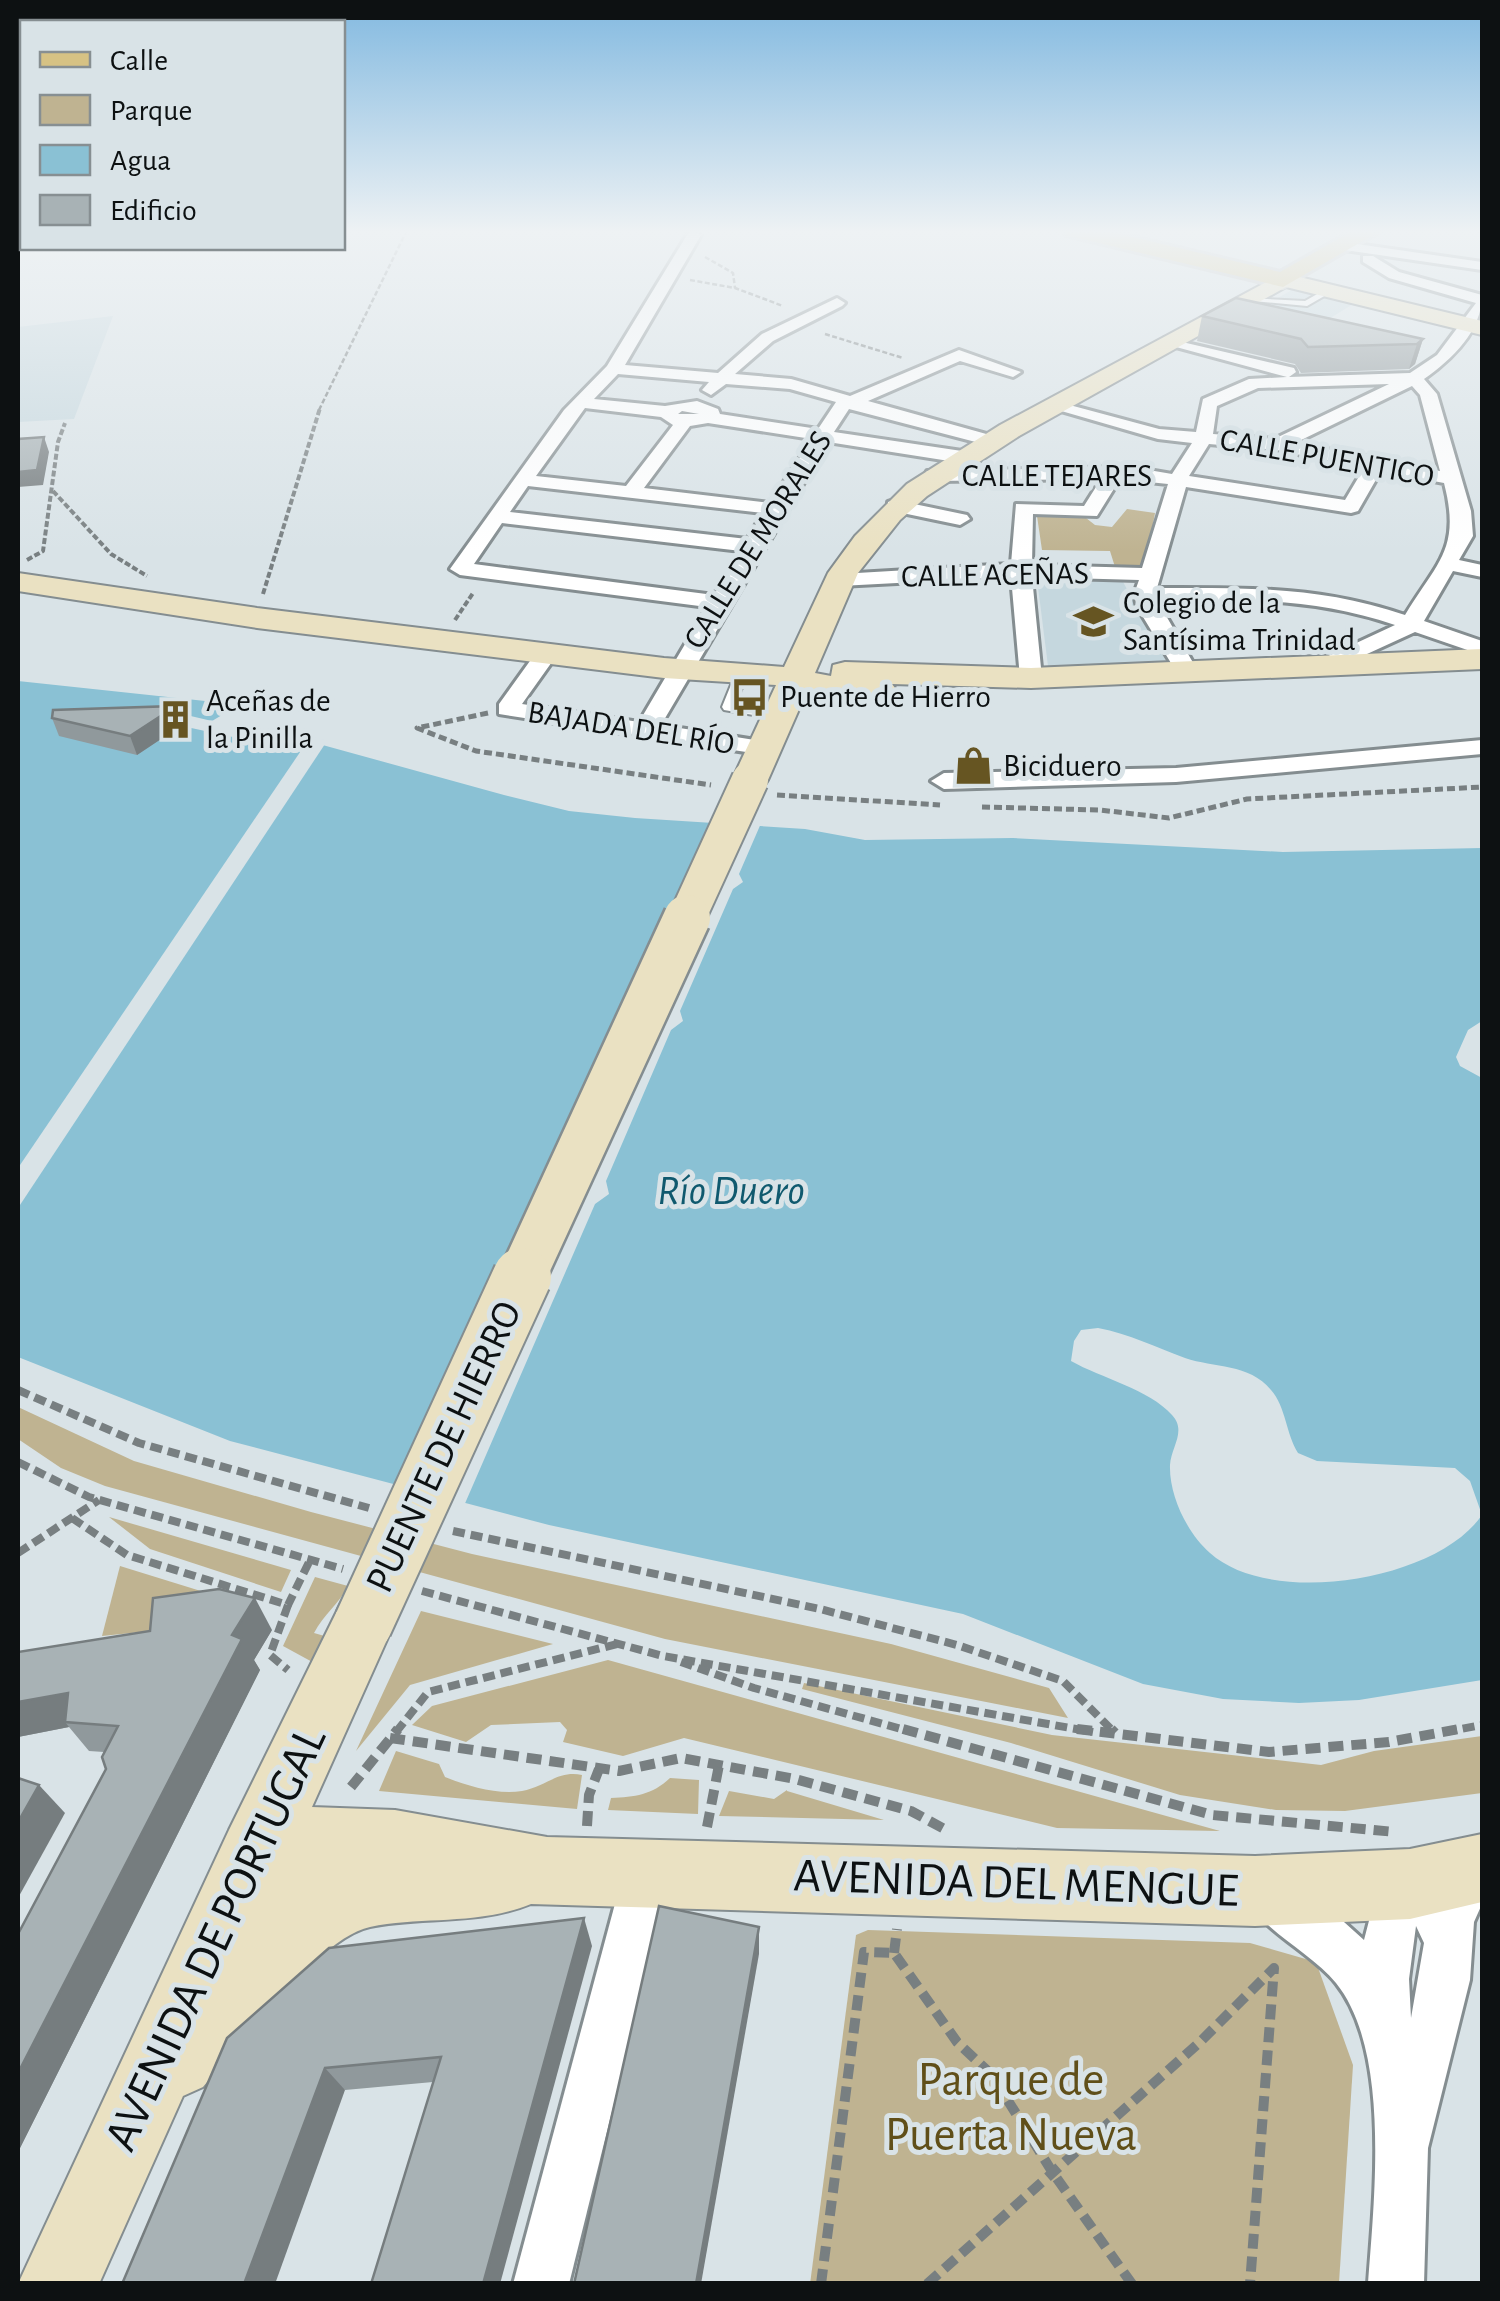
<svg xmlns="http://www.w3.org/2000/svg" width="1500" height="2301" viewBox="0 0 1500 2301" font-family="'Alegreya Sans',sans-serif">
  <style>
    .built { fill: #c5d7de }
    .green { fill: #bfb391 }
    .water { fill: #8ac1d4; fill-rule: evenodd }
    .pier { fill: #d9e3e7 }
    .lines { fill: none; stroke-linecap: round; stroke-linejoin: round }
    .lane-casing { stroke: #848d90; stroke-width: 4 }
    .street-casing { stroke: #848d90; stroke-width: 6 }
    .secondary-casing { stroke: #848d90; stroke-width: 4 }
    .primary-casing { stroke: #c0c1c1; stroke-width: 6 }
    .path-far4 { stroke: #787f81; stroke-width: 2.5; stroke-dasharray: 5 2.5; stroke-linecap: butt }
    .path-far3 { stroke: #787f81; stroke-width: 4; stroke-dasharray: 6 2.5; stroke-linecap: butt }
    .path-far2 { stroke: #787f81; stroke-width: 5; stroke-dasharray: 8 4; stroke-linecap: butt }
    .path-far1 { stroke: #787f81; stroke-width: 8; stroke-dasharray: 12 6; stroke-linecap: butt }
    .path { stroke: #787f81; stroke-width: 10; stroke-dasharray: 15 8; stroke-linecap: butt }
    .lane { fill: #fff; fill-rule: evenodd }
    .street { fill: #fff; fill-rule: evenodd }
    .secondary { fill: #eae1c2; fill-rule: evenodd }
    .primary { fill: #d6c284; fill-rule: evenodd }
    .secondary-bridge-far2-casing { stroke: #848d90; stroke-width: 40; stroke-linecap: butt }
    .secondary-bridge-far1-casing { stroke: #848d90; stroke-width: 51; stroke-linecap: butt }
    .secondary-bridge-casing { stroke: #848d90; stroke-width: 62; stroke-linecap: butt }
    .secondary-bridge-far2 { stroke: #eae1c2; stroke-width: 36 }
    .secondary-bridge-far1 { stroke: #eae1c2; stroke-width: 46 }
    .secondary-bridge { stroke: #eae1c2; stroke-width: 58 }
    .wall { fill: #90999c }
    .shaded-wall { fill: #767d7f }
    .building { fill: #a8b2b5; stroke: #767d7f; stroke-width: 2.5 }
    .labels { text-anchor: middle; dominant-baseline: central; stroke-width: 10; stroke-linejoin: round; paint-order: stroke }
    .far-street-label { font-size: 32px; fill: #0d1112; stroke: #d9e3e7 }
    .far-poi-label { font-size: 32px; fill: #0d1112; stroke: #d9e3e7; text-anchor: start }
    .street-label { font-size: 40px; fill: #0d1112; stroke: #d9e3e7 }
    .water-label { font-size: 42px; font-style: italic; fill: #10596e; stroke: #d9e3e7 }
    .near-street-label { font-size: 48px; fill: #0d1112; stroke: #d9e3e7 }
    .near-park-label { font-size: 48px; fill: #604f19; stroke: #d9e3e7 }
  </style>
  <rect width="100%" height="100%" fill="#d9e3e7"/>
  <!-- built -->
  <g class="built">
    <path d="M1297 287 1358 301 1306 333 1238 321Z"/>
    <path d="M113 316 74 419 18 422V327Z"/>
    <path d="M1037 579 1122 580 1167 663 1048 666Z"/>
  </g>
  <!-- green -->
  <g class="green">
    <path d="M1127 509 1155 513 1145 568 1115 567 1110 551 1042 550 1037 516 1086 518 1095 525 1112 527Z"/>
    <path d="M18 1407 134 1461 311 1512 472 1554 891 1644 1049 1688 1068 1718 665 1639 105 1486 61 1468 18 1439Z"/>
    <path d="M109 1517 291 1570 281 1592 150 1549Z"/>
    <path d="M120 1566 246 1605 170 1629 102 1636Z"/>
    <path d="M315 1577 348 1586C338 1605 324 1614 314 1633L328 1637 316 1664 283 1646Z"/>
    <path d="M421 1611 553 1644 410 1685 356 1751Z"/>
    <path d="M608 1660 1220 1831 1057 1828 684 1738 623 1756 563 1742 567 1730 560 1722 491 1725 466 1742 412 1725 432 1706Z"/>
    <path d="M804 1683 1052 1735 1321 1765 1374 1751 1482 1736V1793L1345 1811 1276 1810 1180 1795 1011 1743 802 1689Z"/>
    <path d="M396 1751 439 1764 445 1777C468 1786 497 1795 522 1791 545 1787 558 1770 582 1775L577 1809 379 1791Z"/>
    <path d="M670 1778 699 1780 698 1814 608 1810 611 1798C635 1797 652 1795 670 1778Z"/>
    <path d="M787 1790V1791L884 1820 719 1816 729 1791 774 1799Z"/>
    <path d="M868 1930 1250 1943 1316 1962 1353 2065 1339 2283 810 2284 856 1935Z"/>
  </g>
  <!-- water -->
  <path class="water" d="M18 681 224 703 227 712 212 721 165 710 159 721 242 739 256 730 279 733 504 795 569 811 635 818 805 829 865 840 1013 838 1283 852 1482 848V1021L1468 1030 1456 1057 1460 1066 1482 1078V1680L1359 1700 1299 1703 1223 1699 1143 1684 963 1614 549 1525 230 1441 18 1357ZM1098 1328C1130 1334 1155 1347 1185 1358 1214 1368 1249 1363 1271 1390 1286 1407 1286 1434 1298 1453L1317 1461 1455 1468 1470 1481 1482 1515C1437 1581 1271 1608 1210 1553 1187 1533 1169 1495 1170 1465 1171 1447 1187 1431 1172 1415 1149 1389 1101 1378 1071 1361L1074 1341 1081 1330Z"/>
  <!-- pier -->
  <g class="pier">
    <path d="M311 736 327 741 18 1208V1168Z"/>
    <path d="M714 818 762 821 739 874 743 882 733 889 680 1011 683 1021 671 1030 606 1181 609 1194 595 1204 463 1508 394 1490Z"/>
  </g>
  <g class="lines">
    <defs>
      <g id="lane">
        <path d="M1326 289 1333 291 1307 306 1242 300 1246 298 1305 301Z"/>
        <path d="M743 666 749 670 735 705 784 714V720L724 710 722 707 737 670Z"/>
      </g>
      <g id="street">
        <path d="M694 231 701 235 625 365 718 373 762 334 837 298 845 303 842 306 773 341 735 374 791 379 850 396 959 350 1021 372 1013 377 960 361 868 401 997 437V445L991 446 849 409 834 432 962 451 971 457 962 463 828 442 661 725 774 743 777 748 765 755 499 714V704L540 647 548 645 559 652 522 704 639 722 707 607 460 575 450 569 564 410 607 366 687 235ZM618 374 709 382 702 390 711 395 726 384 790 389 836 402 818 429 720 414 718 409 697 401 665 406 594 399ZM585 408 661 417 673 425 626 486 536 476ZM682 411 699 414H678ZM708 423 812 439 770 503 644 488 690 426ZM528 486 763 513 747 539 510 512ZM502 523 741 551 714 595 474 564Z"/>
        <path d="M1343 242 1482 262V270L1338 249Z"/>
        <path d="M1363 256H1373L1399 272 1482 295C1482 331 1452 359 1424 379L1437 394 1471 511 1473 536 1459 560 1482 565V577L1453 571 1424 621 1482 641V655L1415 632 1330 671 1322 669V659L1395 625C1313 597 1242 600 1157 600L1199 673 1188 680 1180 678 1137 607 1134 594 1139 580 1032 577 1042 678 1031 685 1020 678 1011 577 840 586 830 580 840 574 1011 564 1016 504 1084 506 1101 479 934 481 925 475 927 471 1131 467 1172 474 1192 443 1158 439 1051 408V400L1159 429 1196 432 1203 399 1249 379 1287 377 1165 344V338L1294 368 1296 372 1289 377 1410 373 1437 355 1476 303 1389 278 1363 262ZM1389 384 1274 439 1213 434 1217 406 1258 388ZM1412 386 1420 395 1440 471 1295 443ZM1209 444 1277 450 1364 468 1345 500 1189 476ZM1381 471 1444 483C1461 549 1438 561 1405 615 1320 586 1247 588 1157 588L1186 487 1351 513 1358 511ZM1120 479 1168 484 1142 568 1032 565 1033 514 1097 516Z"/>
        <path d="M895 500 967 515 970 519 960 525 888 510V502Z"/>
        <path d="M1482 740V754L1176 782 944 789 931 781 944 773 1176 768Z"/>
        <path d="M1482 1847V1904L1474 1922 1470 1980 1428 2148 1424 2284H1368C1374 2200 1391 2051 1336 1983 1312 1953 1261 1930 1248 1899L1255 1882 1272 1875 1324 1904 1364 1940 1371 1913 1393 1867 1410 1860 1427 1867 1442 1884 1465 1854ZM1416 1926 1424 1943 1411 2018 1409 1979Z"/>
        <path d="M647 1850 664 1857 671 1874 569 2284H513L623 1874 630 1857Z"/>
      </g>
      <g id="secondary">
        <path d="M1283 273 1482 321V335L1286 287 1019 436 927 496 900 520 858 573 815 673 831 676 833 665 845 662 1031 668 1482 649V669L1031 688 892 684 895 688 890 695 848 699 807 691 768 780 763 788H737L732 780 776 685 664 678 257 628 18 591V573L257 608 664 658 784 667 828 573 855 536 907 484 1000 425Z"/>
        <path d="M363 1595 385 1603 394 1624 312 1807 395 1810 547 1837 1255 1856 1410 1849 1482 1834V1902L1410 1919 1255 1926 531 1904C477 1926 422 1916 370 1927 320 1937 235 2048 203 2087L183 2096 99 2284H18L229 1830 341 1603Z"/>
      </g>
      <path id="primary" d="M1063 230H1103L1280 272 1354 230H1382L1283 287 1066 235Z"/>
    </defs>
    <!-- lane casing -->
    <use href="#lane" class="lane-casing"/>
    <!-- street casing -->
    <use href="#street" class="street-casing"/>
    <!-- secondary casing -->
    <use href="#secondary" class="secondary-casing"/>
    <!-- primary casing -->
    <use href="#primary" class="primary-casing"/>
    <!-- path-far4 -->
    <g class="path-far4">
      <path d="M705 257 733 273 735 288"/>
      <path d="M690 280 735 288 783 306"/>
      <path d="M825 334 903 358"/>
      <path d="M319 410 407 230"/>
    </g>
    <!-- path-far3 -->
    <g class="path-far3">
      <path d="M53 491 111 554 147 576"/>
      <path d="M27 560 43 551 58 442 65 423"/>
      <path d="M263 594 320 408"/>
      <path d="M455 620 473 593"/>
    </g>
    <!-- path-far2 -->
    <g class="path-far2">
      <path d="M488 713 417 728 476 751 711 785"/>
      <path d="M777 795 940 805"/>
      <path d="M982 807 1100 810 1169 818 1247 799 1482 787"/>
    </g>
    <!-- path-far1 -->
    <g class="path-far1">
      <path d="M18 1390 139 1443 369 1508"/>
      <path d="M18 1462 89 1497 343 1569"/>
      <path d="M72 1518 127 1555 288 1605 310 1560"/>
      <path d="M453 1531 820 1609 957 1645 1063 1681 1114 1732"/>
      <path d="M18 1553 99 1500"/>
      <path d="M422 1591 663 1656 1093 1732"/>
      <path d="M288 1605 270 1655 288 1670"/>
      <path d="M681 1662 754 1688 912 1732"/>
      <path d="M396 1732 428 1692 617 1644"/>
      <path d="M1445 1732 1482 1725"/>
    </g>
    <!-- path -->
    <g class="path">
      <path d="M903 1729 1212 1815 1395 1832"/>
      <path d="M1077 1729 1269 1752 1389 1742 1459 1729"/>
      <path d="M1111 1729 1115 1733"/>
      <path d="M390 1738 619 1771 681 1758 795 1779 911 1811 948 1831"/>
      <path d="M351 1787 398 1729"/>
      <path d="M587 1826 589 1795 599 1769"/>
      <path d="M707 1827 719 1765"/>
      <path d="M894 1953 897 1929"/>
      <path d="M821 2284 864 1952 894 1953 957 2042 992 2075 1053 2173 1132 2284"/>
      <path d="M927 2284 1200 2042 1274 1968 1250 2284"/>
    </g>
    <!-- lane -->
    <use href="#lane" class="lane"/>
    <!-- street -->
    <use href="#street" class="street"/>
    <!-- secondary -->
    <use href="#secondary" class="secondary"/>
    <!-- primary -->
    <use href="#primary" class="primary"/>
    <defs>
      <path id="secondary-bridge-far2" d="M686 920 750 780"/>
      <path id="secondary-bridge-far1" d="M521 1279 687 918"/>
      <path id="secondary-bridge" d="M363 1624 522 1277"/>
    </defs>
    <!-- secondary-bridge-far2 casing -->
    <use href="#secondary-bridge-far2" class="secondary-bridge-far2-casing"/>
    <!-- secondary-bridge-far1 casing -->
    <use href="#secondary-bridge-far1" class="secondary-bridge-far1-casing"/>
    <!-- secondary-bridge casing -->
    <use href="#secondary-bridge" class="secondary-bridge-casing"/>
    <!-- secondary-bridge-far2 -->
    <use href="#secondary-bridge-far2" class="secondary-bridge-far2"/>
    <!-- secondary-bridge-far1 -->
    <use href="#secondary-bridge-far1" class="secondary-bridge-far1"/>
    <!-- secondary-bridge -->
    <use href="#secondary-bridge" class="secondary-bridge"/>
  </g>
  <!-- wall -->
  <g class="wall">
    <path d="M1202 316 1423 339 1415 364 1409 369 1301 373 1295 364 1197 341Z"/>
    <path d="M52 718 182 725 137 755 59 736Z"/>
    <path d="M272 1630 254 1660 260 1670 18 2152V1934L106 1769 104 1752 89 1751 69 1727 18 1737Z"/>
    <path d="M592 1946 433 2082 345 2090 227 2038Z"/>
  </g>
  <!-- shaded-wall -->
  <g class="shaded-wall">
    <path d="M1423 339 1415 364 1409 369 1417 344Z"/>
    <path d="M44 437 49 452 43 485 18 487V472Z"/>
    <path d="M176 706 182 725 137 755 130 736Z"/>
    <path d="M255 1598 272 1630 254 1660 260 1670 18 2152V2073L232 1635Z"/>
    <path d="M68 1693 65 1722 69 1727 18 1737V1702Z"/>
    <path d="M39 1785 65 1813 18 1898V1822Z"/>
    <path d="M584 1918 592 1946 500 2284H483Z"/>
    <path d="M759 1927V1954L701 2284H696Z"/>
    <path d="M325 2068 345 2090 275 2284H244Z"/>
  </g>
  <!-- building -->
  <g class="building">
    <path d="M1236 298 1423 339 1417 344 1308 347 1301 339 1202 316Z"/>
    <path d="M44 437 37 470 18 472V439Z"/>
    <path d="M176 706 130 736 52 718 53 710Z"/>
    <path d="M219 1589 255 1598 232 1635 242 1639 18 2073V1934L106 1769 102 1757 118 1726 65 1722 68 1693 18 1702V1652L150 1631 153 1598Z"/>
    <path d="M18 1778 39 1785 18 1822Z"/>
    <path d="M659 1906 759 1927 696 2284H574Z"/>
    <path d="M584 1918 483 2284H371L441 2057 325 2068 244 2284H122L227 2038 329 1948Z"/>
  </g>
  <!-- sky -->
  <linearGradient id="sky" x2="0" y2="1"><stop stop-color="#82b9e0"/><stop offset="0.42" stop-color="#eef2f4"/><stop offset="1" stop-color="#eef2f4" stop-opacity="0"/></linearGradient>
  <rect width="1500" height="552" fill="url(#sky)"/>
  <!-- icons -->
  <defs>
    <symbol id="school-bare" viewBox="-9 -9 18 18"><path d="M0-5L7-2L0 1L-7-2ZM-4 1L0 2.5L4 1V4Q0 6-4 4Z" fill="#652" stroke="#d9e3e7" stroke-width="2.5" paint-order="stroke"/></symbol>
    <symbol id="bus-bare" viewBox="-9 -9 18 18"><path d="M-5-6H5V4H4V6H2V4H-2V6H-4V4H-5ZM-3.5-4V0h7V-4ZM-3.5 1.2v1.5H-2V1.2ZM2 1.2v1.5H3.5V1.2Z" fill="#652" stroke="#d9e3e7" stroke-width="2.5" paint-order="stroke"/></symbol>
    <symbol id="building-bare" viewBox="-9 -9 18 18"><path d="M-4-6H4V6H1V3H-1V6H-4ZM-2.5-4.3h1.7v1.8h-1.7ZM.8-4.3h1.7v1.8H.8ZM-2.5-1h1.7V.8h-1.7ZM.8-1h1.7V.8H.8Z" fill="#652" stroke="#d9e3e7" stroke-width="2.5" paint-order="stroke"/></symbol>
    <symbol id="shop-bare" viewBox="-9 -9 18 18"><path d="M-5-2.5h2.3a2.7 3.5 0 0 1 5.4 0H5L5.5 6h-11ZM-1.5-2.5h3a1.5 2.3 0 0 0-3 0Z" fill="#652" stroke="#d9e3e7" stroke-width="2.5" paint-order="stroke"/></symbol>
  </defs>
  <g fill-rule="evenodd">
    <use href="#school-bare" x="1066" y="594" width="55" height="55"/>
    <use href="#bus-bare" x="722" y="670" width="55" height="55"/>
    <use href="#building-bare" x="148" y="692" width="55" height="55"/>
    <use href="#shop-bare" x="946" y="738" width="55" height="55"/>
  </g>
  <g class="labels">
    <!-- far-street labels -->
    <g class="far-street-label">
      <text transform="translate(1327 458) rotate(10)">CALLE PUENTICO</text>
      <text x="1057" y="476">CALLE TEJARES</text>
      <text transform="translate(758 540) rotate(-58)">CALLE DE MORALES</text>
      <text transform="translate(995 575) rotate(-1)">CALLE ACEÑAS</text>
      <text transform="translate(631 728) rotate(9)">BAJADA DEL RÍO</text>
    </g>
    <!-- far-poi labels -->
    <g class="far-poi-label">
      <text x="1123" y="603">Colegio de la<tspan x="1123" dy="37">Santísima Trinidad</tspan></text>
      <text x="780" y="697">Puente de Hierro</text>
      <text x="206" y="701">Aceñas de<tspan x="206" dy="37">la Pinilla</tspan></text>
      <text x="1003" y="766">Biciduero</text>
    </g>
    <!-- street labels -->
    <g class="street-label">
      <text transform="translate(444 1447) rotate(-65)">PUENTE DE HIERRO</text>
    </g>
    <!-- water labels -->
    <g class="water-label">
      <text x="731" y="1191">Río Duero</text>
    </g>
    <!-- near-street labels -->
    <g class="near-street-label">
      <text transform="translate(1016 1884) rotate(2)">AVENIDA DEL MENGUE</text>
      <text transform="translate(216 1939) rotate(-65)">AVENIDA DE PORTUGAL</text>
    </g>
    <!-- near-park labels -->
    <g class="near-park-label">
      <text x="1011" y="2081">Parque de<tspan x="1011" dy="55">Puerta Nueva</tspan></text>
    </g>
  </g>
  <!-- border -->
  <rect width="1500" height="2301" fill="none" stroke="#0d1112" stroke-width="40"/>
  <!-- legend -->
  <rect x="20" y="20" width="325" height="230" fill="#d9e3e7" stroke="#878f92" stroke-width="2.5"/>
  <rect x="40" y="52" width="50" height="15" fill="#d6c284" stroke="#878f92" stroke-width="2.5"/>
  <text x="110" y="70" font-size="30" fill="#0d1112">Calle</text>
  <rect x="40" y="95" width="50" height="30" fill="#bfb391" stroke="#878f92" stroke-width="2.5"/>
  <text x="110" y="120" font-size="30" fill="#0d1112">Parque</text>
  <rect x="40" y="145" width="50" height="30" fill="#8ac1d4" stroke="#878f92" stroke-width="2.5"/>
  <text x="110" y="170" font-size="30" fill="#0d1112">Agua</text>
  <rect x="40" y="195" width="50" height="30" fill="#a8b2b5" stroke="#878f92" stroke-width="2.5"/>
  <text x="110" y="220" font-size="30" fill="#0d1112">Edificio</text>
</svg>
